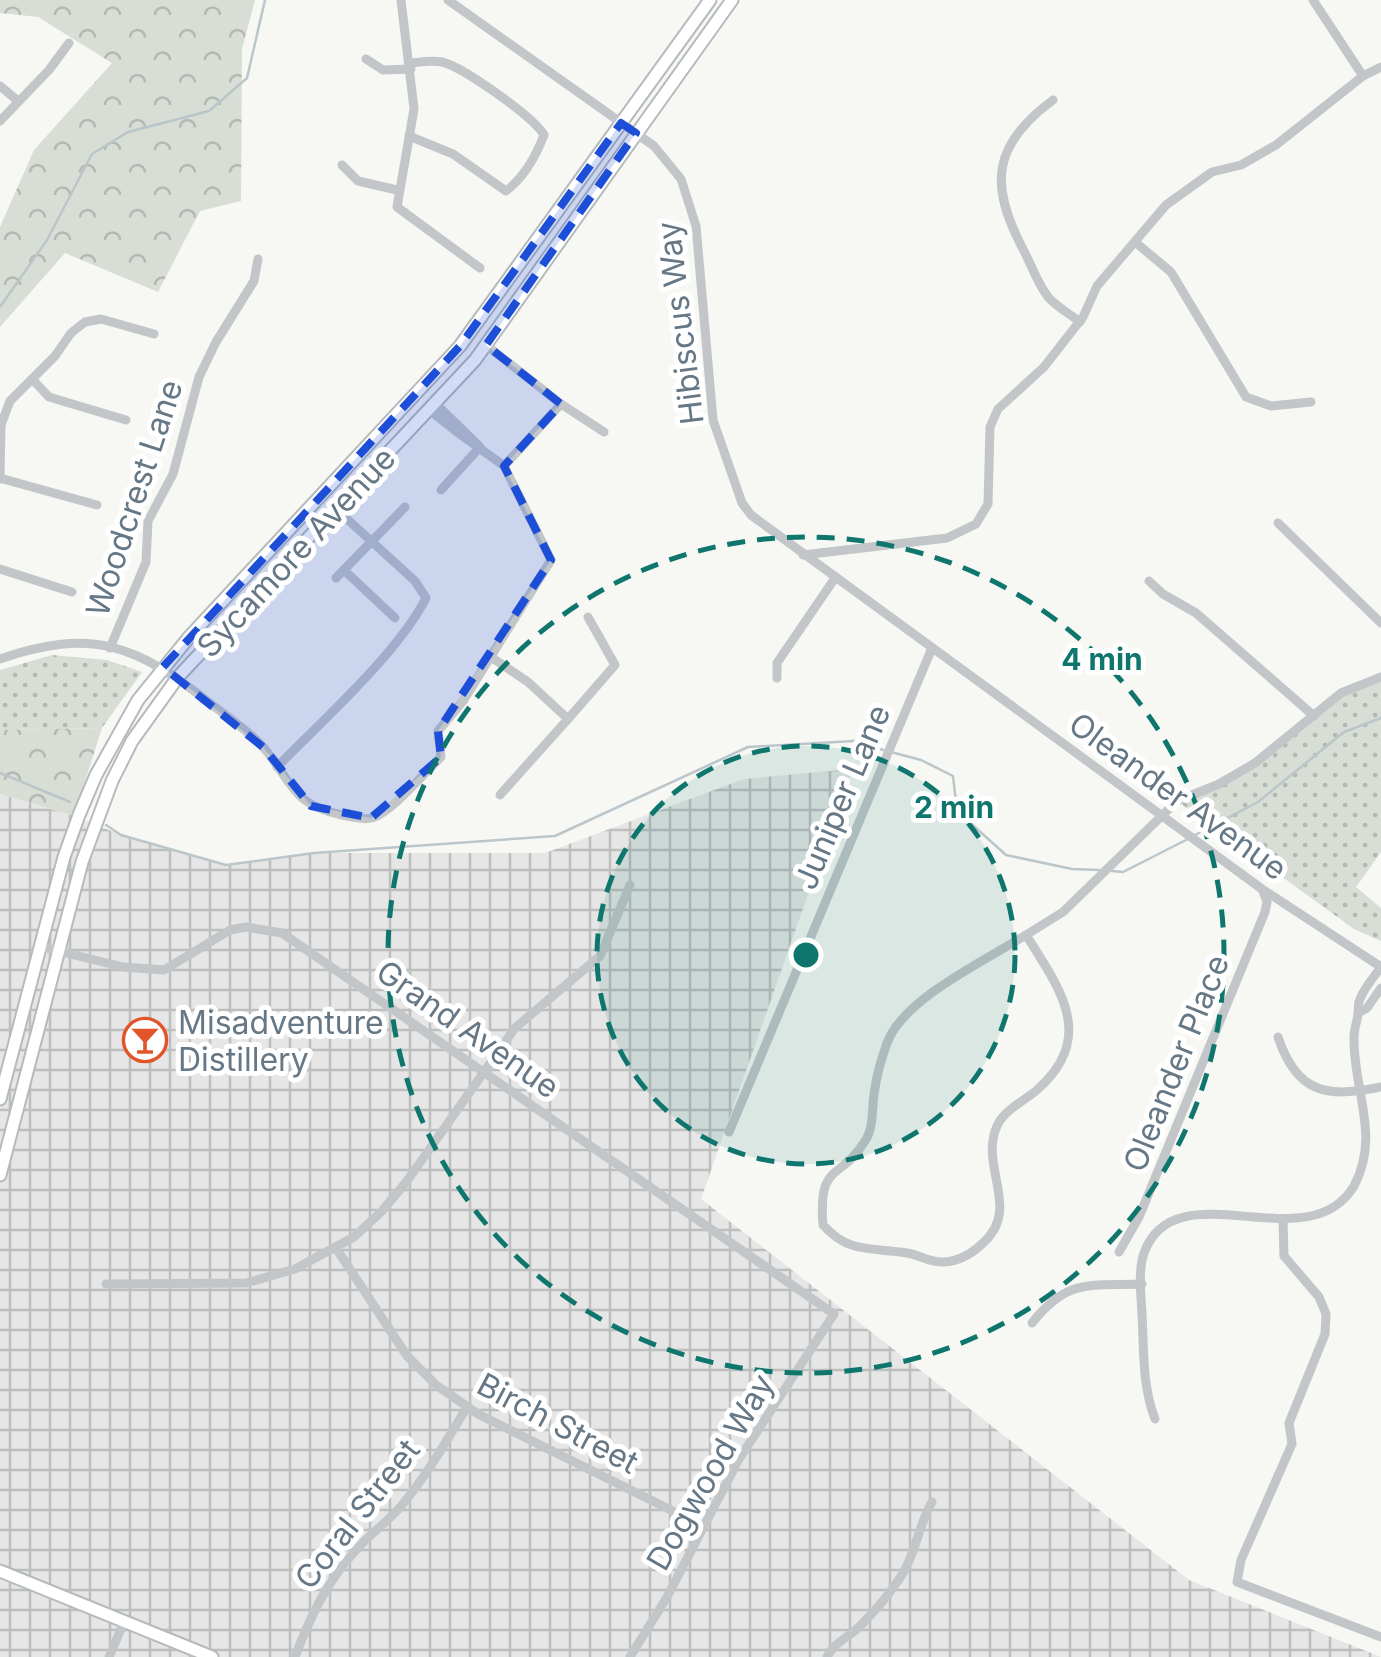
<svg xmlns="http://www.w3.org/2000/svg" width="1381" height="1657" viewBox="0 0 1381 1657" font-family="Inter,sans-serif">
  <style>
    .industrial { fill: url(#industrial-grid) }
    .grass { fill: url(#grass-dots) }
    .forest { fill: url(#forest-crowns) }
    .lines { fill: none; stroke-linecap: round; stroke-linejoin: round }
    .stream { stroke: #bac6ca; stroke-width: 2.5 }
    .major-casing { stroke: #b5babd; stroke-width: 15 }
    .minor { stroke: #c2c6c9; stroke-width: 9 }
    .major { stroke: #fff; stroke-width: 11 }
    .marked { fill: #1d4ed8; fill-opacity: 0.2; stroke: #1d4ed8; stroke-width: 8; stroke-dasharray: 20 12; stroke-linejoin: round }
    .ring { fill: none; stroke: #0f766e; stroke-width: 5; stroke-dasharray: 18 12 }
    .labels { text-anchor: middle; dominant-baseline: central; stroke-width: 10; stroke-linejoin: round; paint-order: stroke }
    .street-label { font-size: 32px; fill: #667785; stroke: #fff }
    .poi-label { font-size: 32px; fill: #667785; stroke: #fff; text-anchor: start }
    .centre { fill: #0f766e; stroke: #fff; stroke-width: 5 }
    .ring-label { font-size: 30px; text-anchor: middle; font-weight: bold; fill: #0f766e; stroke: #fff; stroke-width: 10; stroke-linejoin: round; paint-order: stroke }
  </style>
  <defs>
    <pattern id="industrial-grid" width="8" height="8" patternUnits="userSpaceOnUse" patternTransform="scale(2.5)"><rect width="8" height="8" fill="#e5e6e5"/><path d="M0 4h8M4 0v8" fill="none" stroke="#bdbfbf"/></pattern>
    <pattern id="grass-dots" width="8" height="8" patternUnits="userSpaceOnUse" patternTransform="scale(2.5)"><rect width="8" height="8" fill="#d8ded5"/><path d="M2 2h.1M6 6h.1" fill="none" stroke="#b3b9b2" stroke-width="1.8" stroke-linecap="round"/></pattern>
    <pattern id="forest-crowns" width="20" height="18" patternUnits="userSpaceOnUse" patternTransform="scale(2.5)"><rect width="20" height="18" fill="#d8ded5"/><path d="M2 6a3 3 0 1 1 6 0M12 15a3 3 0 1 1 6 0" fill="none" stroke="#b3b9b2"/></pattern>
  </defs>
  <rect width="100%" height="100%" fill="#f7f7f4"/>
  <!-- industrial -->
  <path class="industrial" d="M852 769 701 1199 1189 1580 1381 1657H0V794L74 816 121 835 226 865 314 853H545L744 779Z"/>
  <!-- grass -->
  <g class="grass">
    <path d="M52 655 107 660 142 672 102 728 0 730V670Z"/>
    <path d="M1381 677V852L1356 887 1381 908V941L1354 929 1177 801 1255 763 1320 708Z"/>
  </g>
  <!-- forest -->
  <g class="forest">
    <path d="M0 0H255L242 49 241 201 200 211 158 292 65 253 0 327V227L34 150 112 63 38 17 0 13Z"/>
    <path d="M102 728 74 816 0 794V730Z"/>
  </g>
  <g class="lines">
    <!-- stream -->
    <g class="stream">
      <path d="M0 307 47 240 92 154 128 132 209 111 247 78 265 0"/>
      <path d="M891 752 921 760 953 776 957 811 1006 855 1072 869 1099 870"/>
      <path d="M0 773 70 802"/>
      <path d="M106 825 121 835 226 865 314 853 555 836 748 747 854 741 883 750"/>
      <path d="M1193 836 1258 802 1344 732 1381 718"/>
      <path d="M1112 871 1123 872 1186 840"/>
    </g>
    <defs>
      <g id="major">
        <path d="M0 1099 64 857 79 815 96 775 138 700 190 636 460 346 710 0"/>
        <path d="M0 1175 82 862 112 781 132 741 178 677 475 360 732 0"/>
        <path d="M0 1571 212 1657"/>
      </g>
    </defs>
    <!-- major casing -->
    <use href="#major" class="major-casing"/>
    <!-- minor -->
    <g class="minor">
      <path d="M401 0 414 109 397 207 480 268"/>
      <path d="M448 0 654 146 681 179 696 226 713 420 742 503 751 515 1262 889 1381 967"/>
      <path d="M1313 0 1363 76"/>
      <path d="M366 59 383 70 411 69"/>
      <path d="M0 86 18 101"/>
      <path d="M1053 100C992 145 989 185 1023 249 1031 264 1038 285 1049 298 1057 307 1070 314 1080 322"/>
      <path d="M0 121 49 70 69 43"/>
      <path d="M409 136 453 154 506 191C523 178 536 156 544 135 534 117 463 67 442 62 432 60 421 62 411 63"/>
      <path d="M342 165 358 181 397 190"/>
      <path d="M1135 242 1171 272 1246 397 1271 406 1311 402"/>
      <path d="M33 380 49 397 126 420"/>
      <path d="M436 404 478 445"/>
      <path d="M561 404 604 432"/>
      <path d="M430 410C454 432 479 447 504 466"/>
      <path d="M0 478 97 505"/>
      <path d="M0 479 1 425 10 401 55 356 71 333 85 322 101 319 154 334"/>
      <path d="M441 490 480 447"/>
      <path d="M1278 523 1381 623"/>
      <path d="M803 555 947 538 976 524 988 504 990 427 998 409 1044 367 1083 317 1097 286 1166 205 1212 172 1241 165 1276 145 1363 76 1381 67"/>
      <path d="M0 569 72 592"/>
      <path d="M344 570 395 618"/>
      <path d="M336 578 405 507"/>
      <path d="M1149 581 1163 594 1196 613 1314 716"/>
      <path d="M110 648 146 562 148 521 173 474 199 377 216 342 254 281 258 259"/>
      <path d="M491 657 528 682 568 719 615 665 588 617"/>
      <path d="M0 659C92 627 137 645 211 704 229 718 249 731 264 748 293 783 291 804 342 815 350 817 364 820 372 818 392 812 425 772 441 757L438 731 463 701 551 560 504 466 561 404 486 345"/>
      <path d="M777 678V663L835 578"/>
      <path d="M277 767C321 722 399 652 426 598L415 581 336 509"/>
      <path d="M500 795 568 719"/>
      <path d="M1026 935C1060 989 1097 1037 1037 1090 1024 1101 1004 1110 997 1126 979 1166 1021 1208 984 1242 973 1253 960 1261 944 1262 931 1263 920 1255 907 1253 871 1247 849 1254 823 1225 818 1161 840 1182 865 1141 875 1126 871 1106 875 1088 877 1074 882 1057 887 1043 903 999 986 960 1026 935Z"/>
      <path d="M1026 935 1063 912 1177 801 1219 784 1255 763 1341 693 1381 677"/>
      <path d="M42 947 123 967 164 970 230 930 246 927 282 933 834 1314 739 1459 667 1597 630 1657"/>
      <path d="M1358 1013 1367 1008 1381 988"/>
      <path d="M1278 1037C1297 1094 1327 1098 1381 1087"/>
      <path d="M729 1132 932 648"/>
      <path d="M1283 1220 1284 1256 1319 1297 1326 1314 1325 1334 1289 1423 1292 1444 1241 1560 1237 1582 1381 1637"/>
      <path d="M336 1248 407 1356 436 1385 478 1414 703 1526"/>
      <path d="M1119 1252 1139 1217 1265 912 1267 902 1263 891"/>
      <path d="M106 1284 246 1283 295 1269 354 1237 382 1211 407 1181 515 1028 600 956 630 885"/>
      <path d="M1032 1323C1068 1278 1089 1286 1142 1284"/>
      <path d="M1155 1419C1142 1385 1144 1350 1142 1314 1141 1295 1138 1270 1144 1253 1175 1167 1308 1263 1354 1186 1381 1136 1353 1090 1354 1037 1354 1029 1357 1022 1358 1014 1359 1008 1357 1005 1360 999 1364 988 1374 977 1381 967"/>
      <path d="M109 1657 124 1622"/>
      <path d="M295 1657C310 1617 327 1581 357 1549 371 1533 389 1521 402 1505 427 1475 447 1440 467 1407"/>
      <path d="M827 1657C834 1642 850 1637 861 1625 874 1612 887 1597 897 1582 915 1559 917 1528 932 1502"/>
    </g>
    <!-- major -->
    <use href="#major" class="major"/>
  </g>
  <!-- marked area -->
  <path class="marked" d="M621 123 636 133 486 345 561 404 504 466 551 560 438 731 441 757 371 818 311 806 263 747 163 667 460 346Z"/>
  <!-- distance rings -->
  <circle cx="806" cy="955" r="209" fill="#0f766e" fill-opacity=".12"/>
  <g class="ring">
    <circle cx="806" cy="955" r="209"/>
    <circle cx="806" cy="955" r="418"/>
  </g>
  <!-- icons -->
  <defs>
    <symbol id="bar-ring" viewBox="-11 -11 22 22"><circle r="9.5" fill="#fff" stroke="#e25528" stroke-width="1.5"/><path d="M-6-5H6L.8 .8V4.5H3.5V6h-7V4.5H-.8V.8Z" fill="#e25528"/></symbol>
  </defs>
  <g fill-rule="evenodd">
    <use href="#bar-ring" x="120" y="1015" width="50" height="50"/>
  </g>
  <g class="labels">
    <!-- street labels -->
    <g class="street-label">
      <text transform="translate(680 323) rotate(-97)">Hibiscus Way</text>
      <text transform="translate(134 498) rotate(-72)">Woodcrest Lane</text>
      <text transform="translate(296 552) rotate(-47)">Sycamore Avenue</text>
      <text transform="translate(1178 796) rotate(36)">Oleander Avenue</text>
      <text transform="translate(842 797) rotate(-67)">Juniper Lane</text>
      <text transform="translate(468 1029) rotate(35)">Grand Avenue</text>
      <text transform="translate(1176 1063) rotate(-68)">Oleander Place</text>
      <text transform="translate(558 1423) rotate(28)">Birch Street</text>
      <text transform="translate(710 1472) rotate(-60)">Dogwood Way</text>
      <text transform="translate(357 1514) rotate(-52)">Coral Street</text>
    </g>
    <!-- poi labels -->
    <g class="poi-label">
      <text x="178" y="1022">Misadventure<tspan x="178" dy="37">Distillery</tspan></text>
    </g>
  </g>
  <circle cx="806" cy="955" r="15" class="centre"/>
  <g class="ring-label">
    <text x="1102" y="670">4 min</text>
    <text x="954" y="818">2 min</text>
  </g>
</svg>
